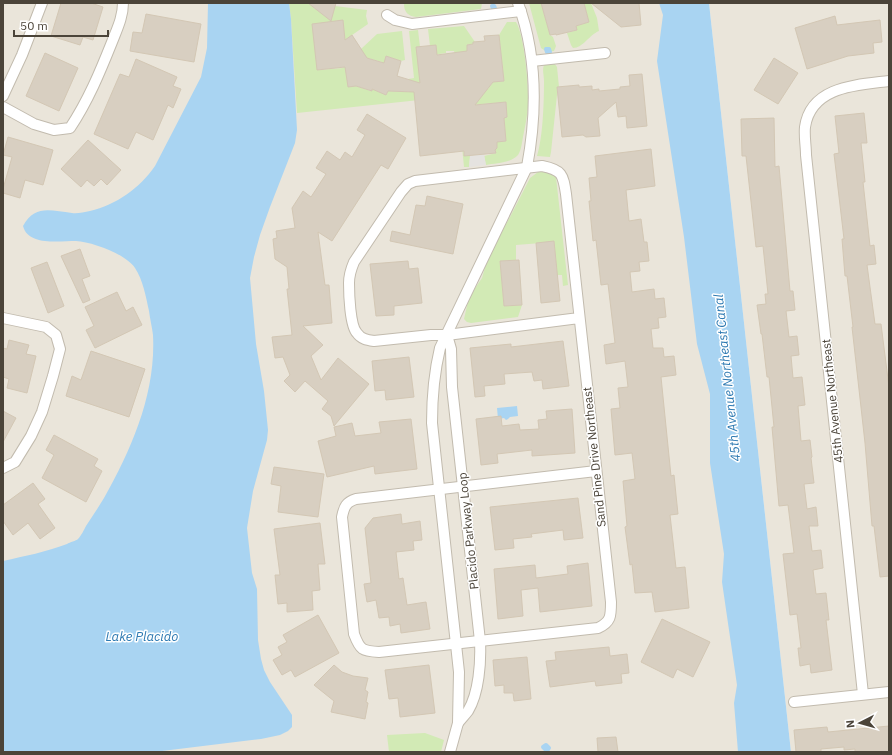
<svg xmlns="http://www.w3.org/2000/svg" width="892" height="755" viewBox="0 0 892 755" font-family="'IBM Plex Sans',sans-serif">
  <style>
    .residential { fill: #eae5da }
    .green { fill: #d2eab5 }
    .parking { fill: #e5e3e0 }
    .water { fill: #a9d4f2 }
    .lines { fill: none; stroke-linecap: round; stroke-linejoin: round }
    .stream { stroke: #a9d4f2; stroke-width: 4 }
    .building { fill: #d8cfc1; stroke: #d3c7b4 }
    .minor-casing { stroke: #c2bbae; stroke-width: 12 }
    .minor { stroke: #fff; stroke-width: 10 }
    .labels { text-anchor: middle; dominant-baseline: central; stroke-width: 3; stroke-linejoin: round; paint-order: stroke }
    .street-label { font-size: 12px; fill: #4b4439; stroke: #fff }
    .water-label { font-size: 13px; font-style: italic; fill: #2e7ab2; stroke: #fff }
  </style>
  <rect width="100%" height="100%" fill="#f6f3ec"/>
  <!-- residential -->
  <g class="residential">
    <path d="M3 3H685L768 752H3Z"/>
    <path d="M709 3H889V752H791Z"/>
  </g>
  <!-- green -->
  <g class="green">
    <path d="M289 3H310L315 9 335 6 367 10 366 16 368 24 342 42 318 70 343 68 342 60 361 49 377 34 402 31 405 60 401 61 386 56 384 65 381 64 382 62 364 57 356 86 371 91 372 89 386 95 388 91 409 92 408 79 414 78 409 31 418 30 420 47H418L419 58 455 54 454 51H446V53L433 55 432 45 430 46 428 29 464 26 475 42 473 44 467 45 470 73 488 89 493 82 504 81 499 35 507 22H516C525 37 529 88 528 107 527 117 525 127 523 137 522 143 521 151 518 155 511 163 496 163 486 165L484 156 496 153 495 150 497 148 496 142 506 141 504 118 507 117 506 102 460 106 464 156H470L469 167H464L457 96 297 113 291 19Z"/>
    <path d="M405 3H482L481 9 416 17C408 16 404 12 404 4Z"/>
    <path d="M529 3H541L550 35 553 37 556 46 554 51 547 52 541 48Z"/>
    <path d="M584 3H591L597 18 599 31C589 35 583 48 573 48L571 45 567 33 577 30 576 26 589 22Z"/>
    <path d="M554 63 557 67 559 87H557V95L551 152 550 157 537 156C543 137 544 101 544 81 544 75 542 70 544 65Z"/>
    <path d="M544 171 553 173 556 177 568 285 563 286 562 275H557L554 242 516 245V260L500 261 504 306 522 305 518 317 471 323 467 322 464 319 469 297 482 278 489 253 510 217 530 178 538 172Z"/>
    <path d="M425 733 444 740 441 752H389L387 735Z"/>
  </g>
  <!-- parking -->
  <path class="parking" d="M484 154 486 165 469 167 470 156Z"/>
  <!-- water -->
  <g class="water">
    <path d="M208 3H289L291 19 297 130 295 143 270 207 260 235 254 257 250 278 256 344 264 391 268 430 267 440 253 491 247 528 252 573 257 589 258 640 261 659 264 670 270 682 292 715V727L288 731 280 735 261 739 154 752H3V561C25 556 46 552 67 544 70 542 76 541 78 539 81 536 84 530 86 526 92 517 98 508 104 498 132 448 156 393 153 335 152 327 150 319 149 311 146 297 143 280 135 268 126 254 92 242 76 241 59 241 28 246 23 226 35 204 51 211 72 213 77 214 84 212 90 211 116 205 140 188 155 166L201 77 207 48Z"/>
    <path d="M659 3H709L791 752H738L734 703 737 685 722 582 724 554 710 463V394L697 344 684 237 657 61 663 15Z"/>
    <path d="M517 406 518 416 510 417 508 419 506 420 504 418 498 419 497 408Z"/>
  </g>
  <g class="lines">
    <!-- stream -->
    <g class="stream">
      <path d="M492 6H494L495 8H493Z"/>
      <path d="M546 49H549L550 52H547Z"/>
      <path d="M546 745 549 748 547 751 543 747Z"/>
    </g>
  </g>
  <!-- building -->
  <g class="building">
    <path d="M61 3H91L103 7 93 40 83 37 80 45 51 36Z"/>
    <path d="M308 3H336L331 21Z"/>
    <path d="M541 3H584L589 22 576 26 577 30 556 35V34L550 35Z"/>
    <path d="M591 3H639L641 25 621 27Z"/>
    <path d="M146 14 201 24 194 62 130 51 133 32 142 33Z"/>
    <path d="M835 16 837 25 880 20 882 42 873 43 874 53 848 56 807 69 795 28Z"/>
    <path d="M343 20 345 40 352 35 367 58 384 63 386 56 401 61 397 76 420 83 416 47 436 45 437 55 467 51V45L473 44V42L485 41 484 36 499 35 504 81 493 82 475 105 506 102 507 117 504 118 506 141 497 142V148L495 150 496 153 464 156V151L420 156 414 92 388 91 386 95 372 89V91L356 86 348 87 345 67 317 70 312 24Z"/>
    <path d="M45 53 78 68 59 111 26 96Z"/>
    <path d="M774 58 798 73 778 104 754 90Z"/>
    <path d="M136 59 177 77 173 86 181 89 173 108 168 105 153 140 136 132 128 149 94 134 120 74 129 77Z"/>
    <path d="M642 74 647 126 627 128 626 116 618 117 616 102 598 118 600 136 586 137 583 135 562 137 557 87 579 85V87L592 86V90L599 89V91L620 89V87L630 86 629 75Z"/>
    <path d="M864 113 867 143H861L865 182H863L870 246 874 245 876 264 867 265 875 324H881L889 387V576L880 577 874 526H872L865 443 852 327H853L847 276H845L842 239H844L834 154 839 153 835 116Z"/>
    <path d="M367 114 406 138 388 169 381 165 332 241 318 232 325 285H329L332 323 303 326 323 345 311 356 321 380 338 358 369 384 334 426 331 416 322 409 328 401 305 381 295 392 284 381 290 375 283 357 275 358 272 337 292 335 287 289H289L287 267 275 259 273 239 277 238 276 231 295 228 292 208 303 191 311 197 326 174 316 168 327 151 340 160 345 152 352 157 365 135 357 130Z"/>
    <path d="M774 118 775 167 779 166 790 291H793L795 310 786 311 789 337 797 336 799 355 791 356 793 378 802 377 805 405 798 406 801 441 810 440 812 457 811 458 814 483 804 484 807 509 816 507 818 526H809L812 551 821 550 823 568 813 570 816 594 826 593 829 620H826L832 670 811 673 810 664 800 666 798 648H801L797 614 790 615 783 554 794 553 788 505 779 506 772 427H774L769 377H767L762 334H761L757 305 766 304 765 294H768L763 246 756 247 746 156H742L741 119Z"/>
    <path d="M8 137 53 150 43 185 25 180 20 198 3 193V189L12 157 3 155Z"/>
    <path d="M88 140 121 170 107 185 101 179 94 186 87 180 81 187 61 169Z"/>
    <path d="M651 149 655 186 626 190 629 221 641 219 644 242H647L649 261 639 262 640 271 630 272 632 292 654 289 655 299 664 298 666 317 658 318 659 328 651 329 653 348H663L664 357 674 356 676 375 661 377 671 476 674 475 676 495 678 514 670 515 676 568 685 567 689 608 655 612 652 592 635 593 632 564 630 565 625 527 627 526 623 481 635 479 632 453 615 455 611 409 620 408 618 388 628 387 625 361 606 364 604 345 615 343 608 284 601 285 596 240 593 241 589 201H591L589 178 597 177 595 156Z"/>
    <path d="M427 196 463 204 453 254 390 241 392 231 410 235 416 205 425 206Z"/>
    <path d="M554 241 560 301 541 303 536 243Z"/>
    <path d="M80 249 90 276 82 279 90 300 83 303 61 256Z"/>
    <path d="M519 260 522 305 504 306 500 261Z"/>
    <path d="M408 261 409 269 418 268 422 303 394 306V315L376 316 370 264Z"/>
    <path d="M47 262 64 306 48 313 31 268Z"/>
    <path d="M117 292 126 311 133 307 142 325 95 348 86 330 94 326 85 307Z"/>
    <path d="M9 340 29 345 26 354 36 356 27 393 7 388 9 379 3 377V348L7 349Z"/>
    <path d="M563 341 569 386 543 389 542 380 534 381 532 372 504 374 505 384 484 386 485 396 475 397 470 348 511 344V347Z"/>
    <path d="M91 351 145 369 129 417 66 396 72 376 81 380Z"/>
    <path d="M409 357 414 397 386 400 385 390 375 391 372 361Z"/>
    <path d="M572 409 575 453 532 456V450L497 454 498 463 481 465 476 419 501 416 502 426 519 424 520 430 539 429 538 420 547 419 546 411Z"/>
    <path d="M3 411 16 418 3 442Z"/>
    <path d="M411 419 417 469 375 474 374 466 327 477 318 441 336 436 334 427 352 423 355 436 381 433 379 422Z"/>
    <path d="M54 435 98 459 94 466 102 471 86 502 42 478 54 455 46 450Z"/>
    <path d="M274 467 324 474 318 517 278 512 281 486 271 484Z"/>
    <path d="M33 483 45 499 38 504 55 528 40 539 28 523 13 535 3 521V505Z"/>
    <path d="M578 498 583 538 564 540 563 530 531 534 532 537 513 539 514 548 495 550 490 507Z"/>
    <path d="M401 514 402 524 420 521 422 540 413 541 414 550 396 552 399 579 403 578 407 605 426 602 430 629 401 633 400 624 390 626 389 617 379 618 376 600 367 602 364 584 371 583 365 528 373 518Z"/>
    <path d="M320 523 325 564H318L320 590 312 591 313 610 287 612V603L278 604 275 575H280L274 529Z"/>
    <path d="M588 563 592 606 540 612 538 588 521 590 523 616 498 619 494 569 535 565 536 578 568 574 567 566Z"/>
    <path d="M318 615 339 653 295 677 291 670 282 675 273 660 282 655 278 647 287 642 283 635Z"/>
    <path d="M662 619 710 642 693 677 677 669 673 678 641 662Z"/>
    <path d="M609 647 610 656 627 654 629 673 621 674 622 683 596 686 595 681 550 687 546 661 556 660 555 652Z"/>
    <path d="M527 657 531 699 514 701 513 693H504V685L495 686 493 660Z"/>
    <path d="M334 665 342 672 353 676 368 678 365 690 368 692 366 702 368 703 365 719 331 712 334 701 314 685Z"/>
    <path d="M429 665 435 713 400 717 398 698 389 699 385 670Z"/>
    <path d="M889 726V752H855V749L844 750V747L821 749V752H796L794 730 827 727 828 732Z"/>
    <path d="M616 737 618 752H598L597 738Z"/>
  </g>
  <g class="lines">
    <defs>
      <g id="minor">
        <path d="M387 15 395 20 412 24 521 11"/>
        <path d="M532 61 605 53"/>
        <path d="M3 96 22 55 42 3"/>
        <path d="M3 107 34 124 54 130 70 128C88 101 100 72 112 42 117 29 123 17 123 3"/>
        <path d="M3 318 46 327 56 335 60 349 53 376 42 412 31 436 15 462 3 468"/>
        <path d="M579 318 447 335H431L374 341C367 340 361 339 357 333 350 326 349 294 349 283 349 276 351 269 354 262L401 192 408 184 415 181 542 166C562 170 563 174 566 194L611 602C611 616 611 622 598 628L379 652C362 651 360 650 354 634L342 517C344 507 346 502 356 499L596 471"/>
        <path d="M447 335 451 349 452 387 480 641C481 662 479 693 468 711 465 715 461 719 458 723"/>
        <path d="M863 694 806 155C806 146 804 136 805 127 811 86 857 85 889 81"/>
        <path d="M794 702 889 692"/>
        <path d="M450 752 458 723 459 672 432 423C432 397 434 373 440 348L527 167C537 113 537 55 518 3"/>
      </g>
    </defs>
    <!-- minor casing -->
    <use href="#minor" class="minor-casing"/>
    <!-- minor -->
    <use href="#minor" class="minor"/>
  </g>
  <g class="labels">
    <!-- street labels -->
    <g class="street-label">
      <text transform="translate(832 401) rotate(-96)">45th Avenue Northeast</text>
      <text transform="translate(594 457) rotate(-96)">Sand Pine Drive Northeast</text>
      <text transform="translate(468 531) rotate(-96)">Placido Parkway Loop</text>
    </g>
    <!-- water labels -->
    <g class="water-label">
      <text transform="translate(727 378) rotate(-96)">45th Avenue Northeast Canal</text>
      <text x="142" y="636">Lake Placido</text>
    </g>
  </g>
  <!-- border -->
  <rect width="892" height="755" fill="none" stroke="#4b4439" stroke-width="8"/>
  <!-- north arrow -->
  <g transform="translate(860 723) rotate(264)" stroke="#ffffff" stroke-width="3" paint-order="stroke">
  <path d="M0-3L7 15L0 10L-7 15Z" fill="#4b4439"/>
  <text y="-6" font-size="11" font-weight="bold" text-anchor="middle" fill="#4b4439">N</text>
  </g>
  <!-- scale -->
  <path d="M14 30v6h94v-6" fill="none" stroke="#4b4439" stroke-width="2"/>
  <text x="20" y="30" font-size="12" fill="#4b4439" stroke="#ffffff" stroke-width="3" paint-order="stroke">50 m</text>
</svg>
